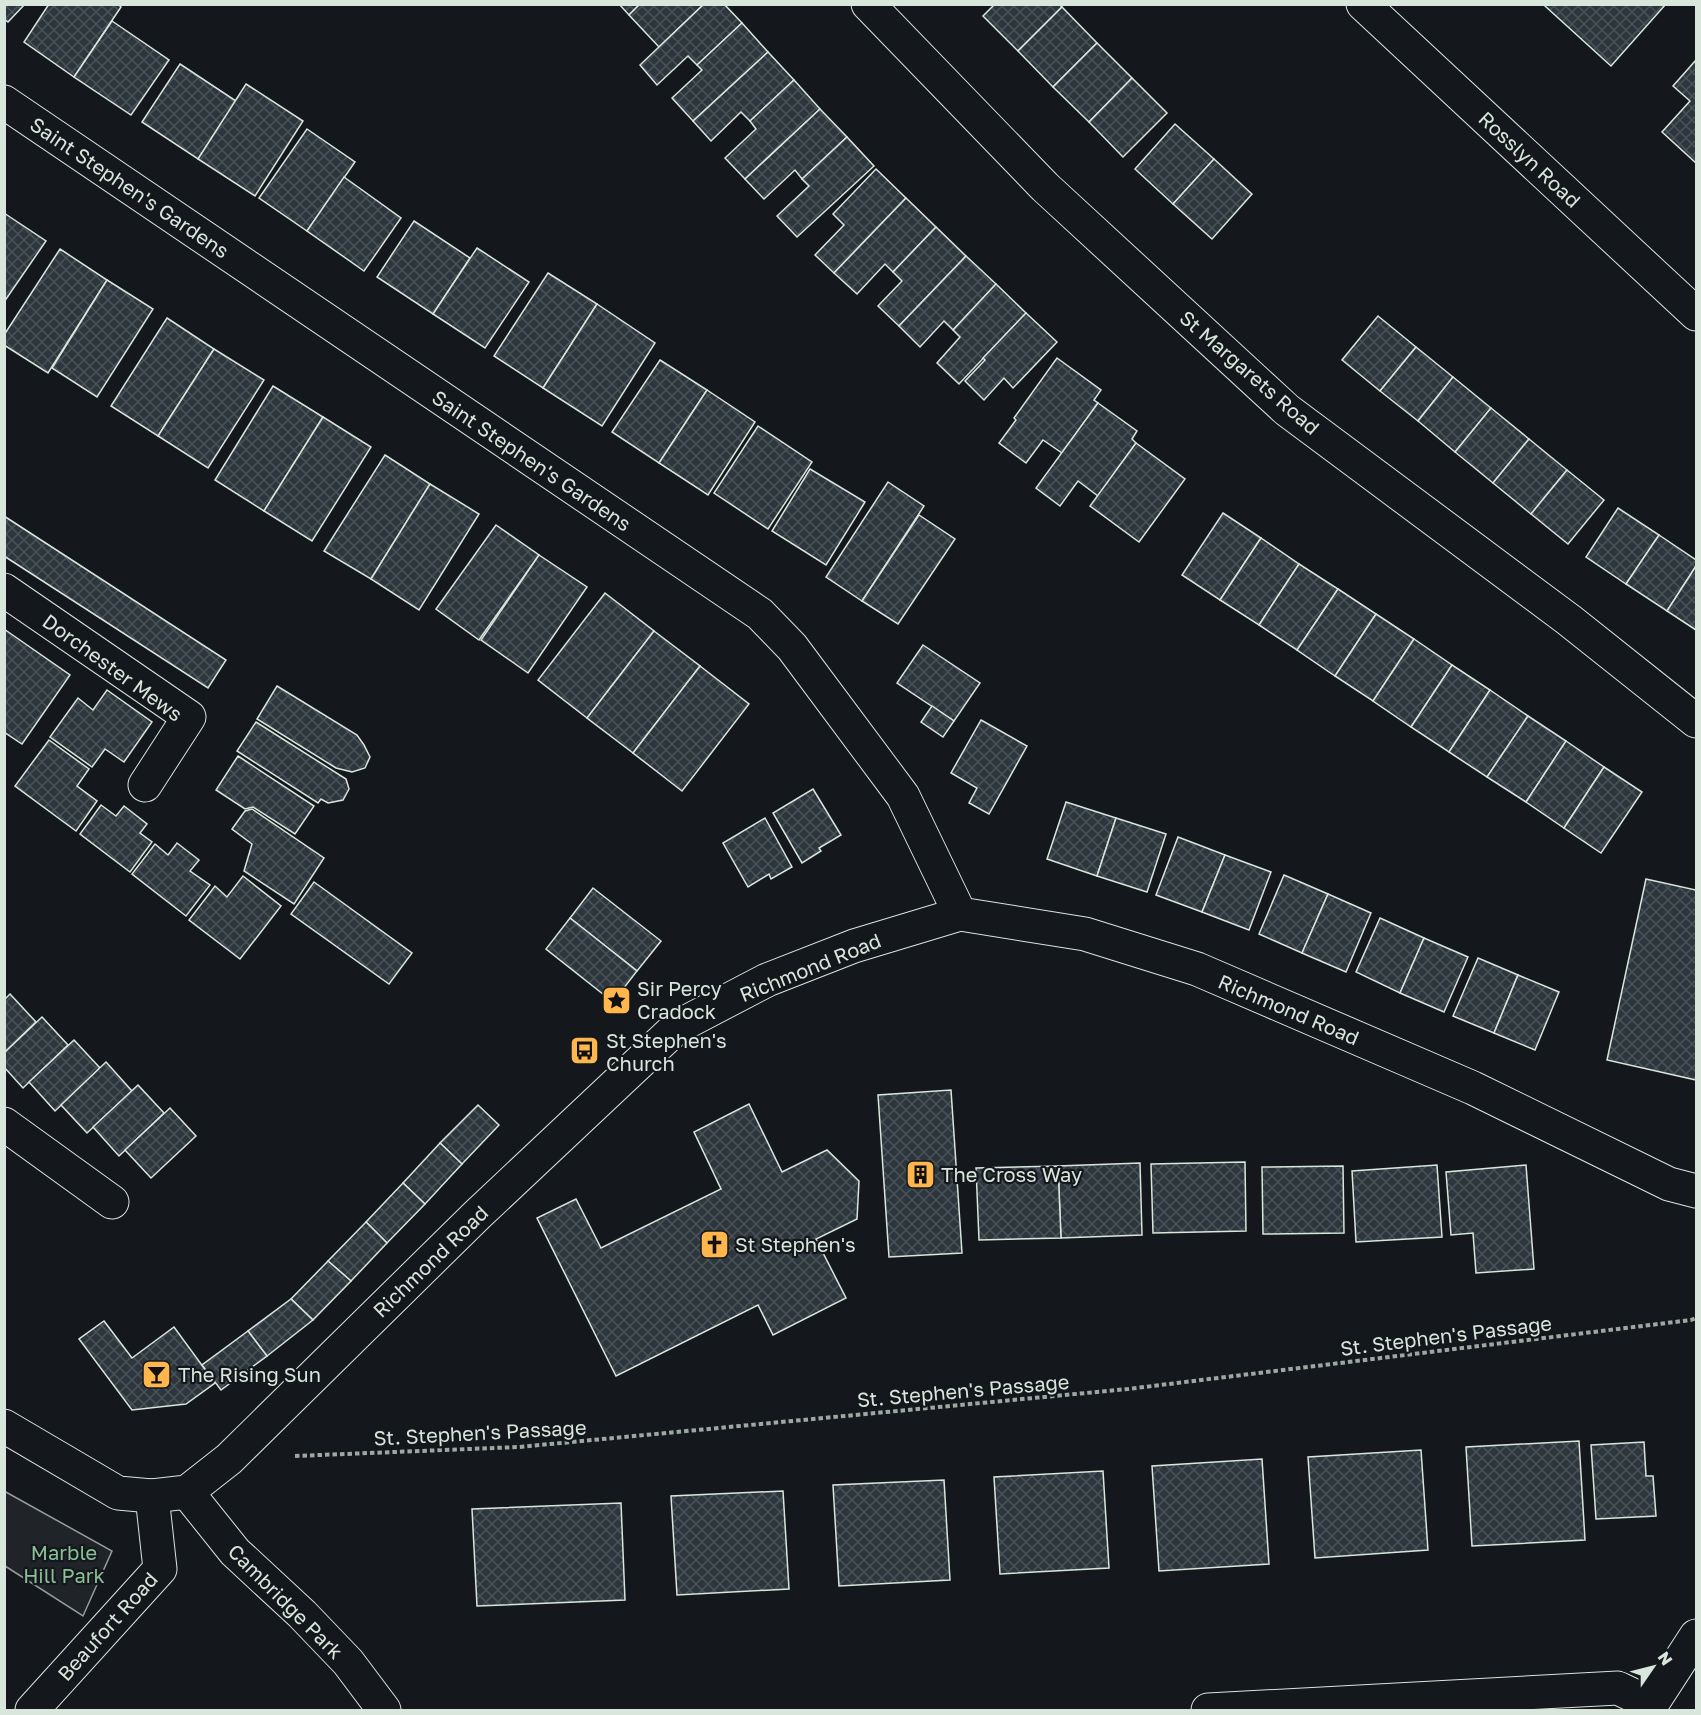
<svg xmlns="http://www.w3.org/2000/svg" width="1701" height="1715" viewBox="0 0 1701 1715" font-family="'Golos Text',sans-serif">
  <style>
    .green { fill: #202428; stroke: #939e99; stroke-width: 1.5 }
    .building { fill: url(#building-cross-hatch); stroke: #d8e6dc; stroke-width: 1.5 }
    .lines { fill: none; stroke-linecap: round; stroke-linejoin: round }
    .minor-casing { stroke: #d8e6dc; stroke-width: 35 }
    .major-casing { stroke: #d8e6dc; stroke-width: 35 }
    .path { stroke: #9da8a2; stroke-width: 4; stroke-dasharray: 4.5 3; stroke-linecap: butt }
    .minor { stroke: #14181c; stroke-width: 33 }
    .major { stroke: #14181c; stroke-width: 33 }
    .labels { text-anchor: middle; dominant-baseline: central; stroke-width: 4.5; stroke-linejoin: round; paint-order: stroke }
    .street-label { font-size: 20px; fill: #d8e6dc; stroke: #14181c }
    .poi-label { font-size: 20px; fill: #d8e6dc; stroke: #14181c; text-anchor: start }
    .park-label { font-size: 20px; fill: #8ac095; stroke: #14181c }
  </style>
  <defs>
    <pattern id="building-cross-hatch" width="8" height="8" patternUnits="userSpaceOnUse" patternTransform="scale(1.5)"><rect width="8" height="8" fill="#2c363c"/><path d="M0 0l8 8M0 8l8-8" fill="none" stroke="#4a5358"/></pattern>
  </defs>
  <rect width="100%" height="100%" fill="#14181c"/>
  <!-- green -->
  <path class="green" d="M4 1491 112 1551 83 1616 5 1566Z"/>
  <!-- building -->
  <g class="building">
    <path d="M4 4H25L8 22 4 19Z"/>
    <path d="M49 4H118L121 7 74 77 24 42Z"/>
    <path d="M619 4H640L629 15Z"/>
    <path d="M640 4H704L659 47 629 15Z"/>
    <path d="M704 4H724L742 23 697 65 688 56 657 85 640 65Z"/>
    <path d="M995 4H1059L1062 7 1018 51 983 16Z"/>
    <path d="M1547 4H1666L1611 66 1545 6Z"/>
    <path d="M1062 7 1097 43 1053 87 1018 51Z"/>
    <path d="M112 21 169 60 131 115 74 77Z"/>
    <path d="M742 23 768 52 693 121 672 98 702 70 697 65Z"/>
    <path d="M1097 43 1132 78 1089 122 1053 87Z"/>
    <path d="M768 52 794 80 750 121 741 112 711 141 693 121Z"/>
    <path d="M1696 60V163L1662 132 1690 101 1673 86Z"/>
    <path d="M180 64 236 101 198 159 142 122Z"/>
    <path d="M1132 78 1167 113 1123 157 1089 122Z"/>
    <path d="M794 80 820 109 745 179 725 158 756 129 750 121Z"/>
    <path d="M246 84 303 121 255 196 198 159Z"/>
    <path d="M820 109 847 137 802 179 795 170 764 199 745 179Z"/>
    <path d="M1175 124 1214 159 1173 204 1135 169Z"/>
    <path d="M307 129 355 162 307 231 259 198Z"/>
    <path d="M847 137 874 166 797 237 777 216 809 186 802 179Z"/>
    <path d="M1214 159 1252 194 1212 239 1173 204Z"/>
    <path d="M876 169 906 198 834 273 815 255 844 225 833 214Z"/>
    <path d="M344 177 401 218 364 271 307 231Z"/>
    <path d="M906 198 936 227 893 272 885 264 857 294 834 273Z"/>
    <path d="M4 213 46 241 4 302Z"/>
    <path d="M414 221 470 258 433 314 377 277Z"/>
    <path d="M936 227 966 256 899 326 878 306 902 281 893 272Z"/>
    <path d="M477 248 529 282 485 348 433 314Z"/>
    <path d="M60 249 107 280 48 373 4 345V335Z"/>
    <path d="M966 256 996 284 953 330 944 321 920 347 899 326Z"/>
    <path d="M548 273 597 304 543 388 494 356Z"/>
    <path d="M107 280 153 309 97 397 52 368Z"/>
    <path d="M996 284 1026 313 959 384 937 363 960 337 953 330Z"/>
    <path d="M597 304 655 343 602 426 543 388Z"/>
    <path d="M1026 313 1057 342 1013 388 1004 378 984 400 965 381 985 360 983 358Z"/>
    <path d="M1378 316 1416 347 1380 391 1342 360Z"/>
    <path d="M167 318 214 349 158 436 111 406Z"/>
    <path d="M1416 347 1453 377 1418 421 1380 391Z"/>
    <path d="M214 349 264 380 208 468 158 436Z"/>
    <path d="M1057 358 1101 390 1094 400 1098 403 1062 453 1043 440 1026 463 999 443 1016 420 1014 418Z"/>
    <path d="M660 360 707 390 659 463 612 432Z"/>
    <path d="M1453 377 1491 408 1455 452 1418 421Z"/>
    <path d="M273 386 323 417 264 511 215 480Z"/>
    <path d="M707 390 755 422 708 495 659 463Z"/>
    <path d="M1098 403 1137 431 1132 439 1136 443 1098 496 1078 481 1060 506 1036 488Z"/>
    <path d="M1491 408 1529 439 1493 483 1455 452Z"/>
    <path d="M323 417 371 447 312 541 264 511Z"/>
    <path d="M758 426 812 462 768 529 714 493Z"/>
    <path d="M1529 439 1567 470 1531 514 1493 483Z"/>
    <path d="M1136 443 1185 479 1139 542 1090 506Z"/>
    <path d="M385 455 430 484 371 579 324 551Z"/>
    <path d="M810 469 865 502 826 565 772 531Z"/>
    <path d="M1567 470 1604 500 1568 544 1531 514Z"/>
    <path d="M888 482 924 506 862 601 826 577Z"/>
    <path d="M430 484 479 514 419 610 371 579Z"/>
    <path d="M1618 508 1659 535 1626 584 1586 557Z"/>
    <path d="M1223 513 1261 538 1220 600 1182 575Z"/>
    <path d="M919 515 955 539 898 624 862 601Z"/>
    <path d="M4 516 226 660 208 688 4 556Z"/>
    <path d="M496 525 539 555 479 640 436 609Z"/>
    <path d="M1659 535 1696 560V566L1667 611 1626 584Z"/>
    <path d="M1261 538 1299 564 1259 625 1220 600Z"/>
    <path d="M539 555 587 587 528 673 481 640Z"/>
    <path d="M1299 564 1338 589 1297 650 1259 625Z"/>
    <path d="M1696 566V630L1667 611Z"/>
    <path d="M1338 589 1376 614 1335 676 1297 650Z"/>
    <path d="M605 593 654 631 587 718 538 680Z"/>
    <path d="M1376 614 1414 639 1373 701 1335 676Z"/>
    <path d="M4 629 70 675 22 744 4 732Z"/>
    <path d="M654 631 700 666 633 753 587 718Z"/>
    <path d="M1414 639 1452 665 1411 727 1373 701Z"/>
    <path d="M923 645 980 683 954 721 897 683Z"/>
    <path d="M1452 665 1490 690 1449 752 1411 727Z"/>
    <path d="M700 666 749 704 682 791 633 753Z"/>
    <path d="M277 686 357 735 364 745 370 757 365 768 352 772 336 768 257 719Z"/>
    <path d="M107 690 152 722 124 762 105 749 92 767 50 737 78 698 93 710Z"/>
    <path d="M1490 690 1528 716 1487 777 1449 752Z"/>
    <path d="M932 706 954 721 943 737 921 722Z"/>
    <path d="M1528 716 1566 741 1526 802 1487 777Z"/>
    <path d="M981 720 1027 746 989 814 969 803 977 788 951 773Z"/>
    <path d="M256 722 346 779 349 789 343 800 328 803 321 799 318 803 237 751Z"/>
    <path d="M49 740 89 769 77 786 97 801 76 831 15 786Z"/>
    <path d="M1566 741 1604 767 1564 828 1526 802Z"/>
    <path d="M238 756 314 806 295 834 253 807 245 809 216 790Z"/>
    <path d="M1604 767 1642 792 1601 853 1564 828Z"/>
    <path d="M813 789 841 835 819 848 821 851 802 863 773 813Z"/>
    <path d="M1066 802 1116 818 1097 876 1047 859Z"/>
    <path d="M101 805 116 816 124 806 147 824 140 833 152 842 130 872 80 834Z"/>
    <path d="M252 809 324 858 294 904 244 871 252 844 232 829 245 811Z"/>
    <path d="M765 818 792 867 771 879 769 874 748 887 723 843Z"/>
    <path d="M1116 818 1166 834 1147 892 1097 876Z"/>
    <path d="M1178 837 1225 855 1202 912 1156 895Z"/>
    <path d="M177 843 199 860 190 871 210 885 186 916 132 874 155 844 168 855Z"/>
    <path d="M1225 855 1271 872 1249 930 1202 912Z"/>
    <path d="M1284 875 1328 894 1302 953 1259 934Z"/>
    <path d="M243 876 281 906 240 959 189 920 215 886 227 897Z"/>
    <path d="M1646 879 1696 890V1080L1607 1060Z"/>
    <path d="M314 882 412 953 389 984 291 914Z"/>
    <path d="M593 888 661 941 637 971 570 918Z"/>
    <path d="M1328 894 1371 913 1346 972 1302 953Z"/>
    <path d="M570 918 637 971 613 1002 546 949Z"/>
    <path d="M1380 918 1424 938 1400 993 1356 972Z"/>
    <path d="M1424 938 1468 957 1444 1012 1400 993Z"/>
    <path d="M1478 958 1518 975 1494 1033 1453 1016Z"/>
    <path d="M1518 975 1559 992 1535 1050 1494 1033Z"/>
    <path d="M10 994 36 1022 4 1053V1000Z"/>
    <path d="M42 1017 68 1045 23 1088 4 1067V1053Z"/>
    <path d="M74 1040 100 1068 55 1111 29 1082Z"/>
    <path d="M106 1062 132 1091 87 1133 61 1105Z"/>
    <path d="M138 1085 164 1113 119 1156 93 1127Z"/>
    <path d="M951 1090 962 1253 889 1257 878 1095Z"/>
    <path d="M749 1104 782 1172 827 1150 859 1181 857 1219 816 1239 846 1298 773 1335 758 1305 616 1376 537 1218 576 1199 601 1248 721 1189 694 1132Z"/>
    <path d="M478 1105 499 1125 462 1164 440 1143Z"/>
    <path d="M170 1108 196 1136 151 1178 125 1150Z"/>
    <path d="M440 1143 462 1164 425 1204 403 1183Z"/>
    <path d="M1245 1162 1246 1231 1153 1233 1151 1164Z"/>
    <path d="M1140 1163 1142 1235 1061 1238 1058 1166Z"/>
    <path d="M1437 1165 1442 1237 1356 1242 1352 1171Z"/>
    <path d="M1526 1165 1534 1269 1476 1273 1473 1233 1451 1235 1446 1172Z"/>
    <path d="M1058 1166 1061 1238 979 1240 976 1168Z"/>
    <path d="M1343 1166 1344 1233 1263 1234 1262 1167Z"/>
    <path d="M403 1183 425 1204 387 1243 366 1222Z"/>
    <path d="M366 1222 387 1243 351 1281 328 1261Z"/>
    <path d="M328 1261 351 1281 313 1320 291 1299Z"/>
    <path d="M291 1299 313 1320 267 1356 248 1331Z"/>
    <path d="M104 1321 132 1358 174 1327 215 1383 186 1404 132 1410 79 1339Z"/>
    <path d="M248 1331 267 1356 221 1390 202 1365Z"/>
    <path d="M1579 1441 1585 1540 1472 1546 1466 1447Z"/>
    <path d="M1644 1442 1646 1476H1653L1656 1516 1596 1519 1591 1445Z"/>
    <path d="M1421 1450 1428 1550 1315 1558 1308 1457Z"/>
    <path d="M1262 1459 1269 1564 1159 1571 1152 1466Z"/>
    <path d="M1103 1471 1109 1568 1000 1574 994 1477Z"/>
    <path d="M944 1480 950 1580 839 1586 833 1485Z"/>
    <path d="M783 1491 789 1589 677 1595 671 1496Z"/>
    <path d="M621 1503 625 1600 477 1606 472 1509Z"/>
  </g>
  <g class="lines">
    <defs>
      <g id="minor">
        <path d="M1363 4 1696 314"/>
        <path d="M4 102 760 614 792 647 903 796 960 914"/>
        <path d="M4 590 189 717 145 785"/>
        <path d="M4 1124 112 1202"/>
        <path d="M187 1492 235 1552 302 1614 348 1662 384 1710"/>
        <path d="M32 1710 160 1569 152 1496"/>
        <path d="M1208 1710 1618 1688 1651 1704"/>
        <path d="M1648 1710 1696 1636"/>
      </g>
      <g id="major">
        <path d="M868 4 1045 187 1287 410 1569 620 1696 721"/>
        <path d="M4 1426 118 1493 152 1496 187 1492 229 1459 477 1215 677 1027 767 980 854 946 960 914 1085 934 1197 969 1473 1088 1669 1184 1696 1191"/>
      </g>
    </defs>
    <!-- minor casing -->
    <use href="#minor" class="minor-casing"/>
    <!-- major casing -->
    <use href="#major" class="major-casing"/>
    <!-- path -->
    <path class="path" d="M295 1456 519 1447 1128 1389 1691 1320 1696 1318"/>
    <!-- minor -->
    <use href="#minor" class="minor"/>
    <!-- major -->
    <use href="#major" class="major"/>
  </g>
  <!-- icons -->
  <defs>
    <symbol id="sight-square" viewBox="-11 -11 22 22"><rect x="-9" y="-9" width="18" height="18" rx="4" fill="#ffb74d" stroke="#14181c"/><path d="M0-6L1.8-2.2L6-1.7L2.9 1.2L3.7 5.4L0 3.3L-3.7 5.4L-2.9 1.2L-6-1.7L-1.8-2.2Z" fill="#111"/></symbol>
    <symbol id="bus-square" viewBox="-11 -11 22 22"><rect x="-9" y="-9" width="18" height="18" rx="4" fill="#ffb74d" stroke="#14181c"/><path d="M-5-6H5V4H4V6H2V4H-2V6H-4V4H-5ZM-3.5-4V0h7V-4ZM-3.5 1.2v1.5H-2V1.2ZM2 1.2v1.5H3.5V1.2Z" fill="#111"/></symbol>
    <symbol id="building-square" viewBox="-11 -11 22 22"><rect x="-9" y="-9" width="18" height="18" rx="4" fill="#ffb74d" stroke="#14181c"/><path d="M-4-6H4V6H1V3H-1V6H-4ZM-2.5-4.3h1.7v1.8h-1.7ZM.8-4.3h1.7v1.8H.8ZM-2.5-1h1.7V.8h-1.7ZM.8-1h1.7V.8H.8Z" fill="#111"/></symbol>
    <symbol id="church-square" viewBox="-11 -11 22 22"><rect x="-9" y="-9" width="18" height="18" rx="4" fill="#ffb74d" stroke="#14181c"/><path d="M-1.2-6h2.4v3.5h3.3v2.4h-3.3V6h-2.4V-.1h-3.3v-2.4h3.3Z" fill="#111"/></symbol>
    <symbol id="bar-square" viewBox="-11 -11 22 22"><rect x="-9" y="-9" width="18" height="18" rx="4" fill="#ffb74d" stroke="#14181c"/><path d="M-6-5H6L.8 .8V4.5H3.5V6h-7V4.5H-.8V.8Z" fill="#111"/></symbol>
  </defs>
  <g fill-rule="evenodd">
    <use href="#sight-square" x="600" y="984" width="33" height="33"/>
    <use href="#bus-square" x="568" y="1034" width="33" height="33"/>
    <use href="#building-square" x="904" y="1158" width="33" height="33"/>
    <use href="#church-square" x="698" y="1228" width="33" height="33"/>
    <use href="#bar-square" x="140" y="1358" width="33" height="33"/>
  </g>
  <g class="labels">
    <!-- street labels -->
    <g class="street-label">
      <text transform="translate(1530 159) rotate(43)">Rosslyn Road</text>
      <text transform="translate(130 187) rotate(34)">Saint Stephen's Gardens</text>
      <text transform="translate(1250 372) rotate(41)">St Margarets Road</text>
      <text transform="translate(532 460) rotate(34)">Saint Stephen's Gardens</text>
      <text transform="translate(113 667) rotate(36)">Dorchester Mews</text>
      <text transform="translate(810 967) rotate(-22)">Richmond Road</text>
      <text transform="translate(1289 1009) rotate(23)">Richmond Road</text>
      <text transform="translate(430 1261) rotate(-44)">Richmond Road</text>
      <text transform="translate(1446 1335) rotate(-7)">St. Stephen's Passage</text>
      <text transform="translate(963 1390) rotate(-5)">St. Stephen's Passage</text>
      <text transform="translate(480 1432) rotate(-3)">St. Stephen's Passage</text>
      <text transform="translate(286 1601) rotate(45)">Cambridge Park</text>
      <text transform="translate(107 1626) rotate(-48)">Beaufort Road</text>
    </g>
    <!-- poi labels -->
    <g class="poi-label">
      <text x="637" y="988">Sir Percy<tspan x="637" dy="23">Cradock</tspan></text>
      <text x="606" y="1040">St Stephen's<tspan x="606" dy="23">Church</tspan></text>
      <text x="941" y="1174">The Cross Way</text>
      <text x="735" y="1244">St Stephen's</text>
      <text x="178" y="1374">The Rising Sun</text>
    </g>
    <!-- park labels -->
    <g class="park-label">
      <text x="64" y="1552">Marble<tspan x="64" dy="23">Hill Park</tspan></text>
    </g>
  </g>
  <!-- border -->
  <rect width="1701" height="1715" fill="none" stroke="#d8e6dc" stroke-width="12"/>
  <!-- north arrow -->
  <g transform="translate(1653 1667) rotate(55)" stroke="#14181c" stroke-width="4.5" paint-order="stroke">
  <path d="M0-4.5L10 22L0 15L-10 22Z" fill="#d8e6dc"/>
  <text y="-9" font-size="16" font-weight="bold" text-anchor="middle" fill="#d8e6dc">N</text>
  </g>
</svg>
